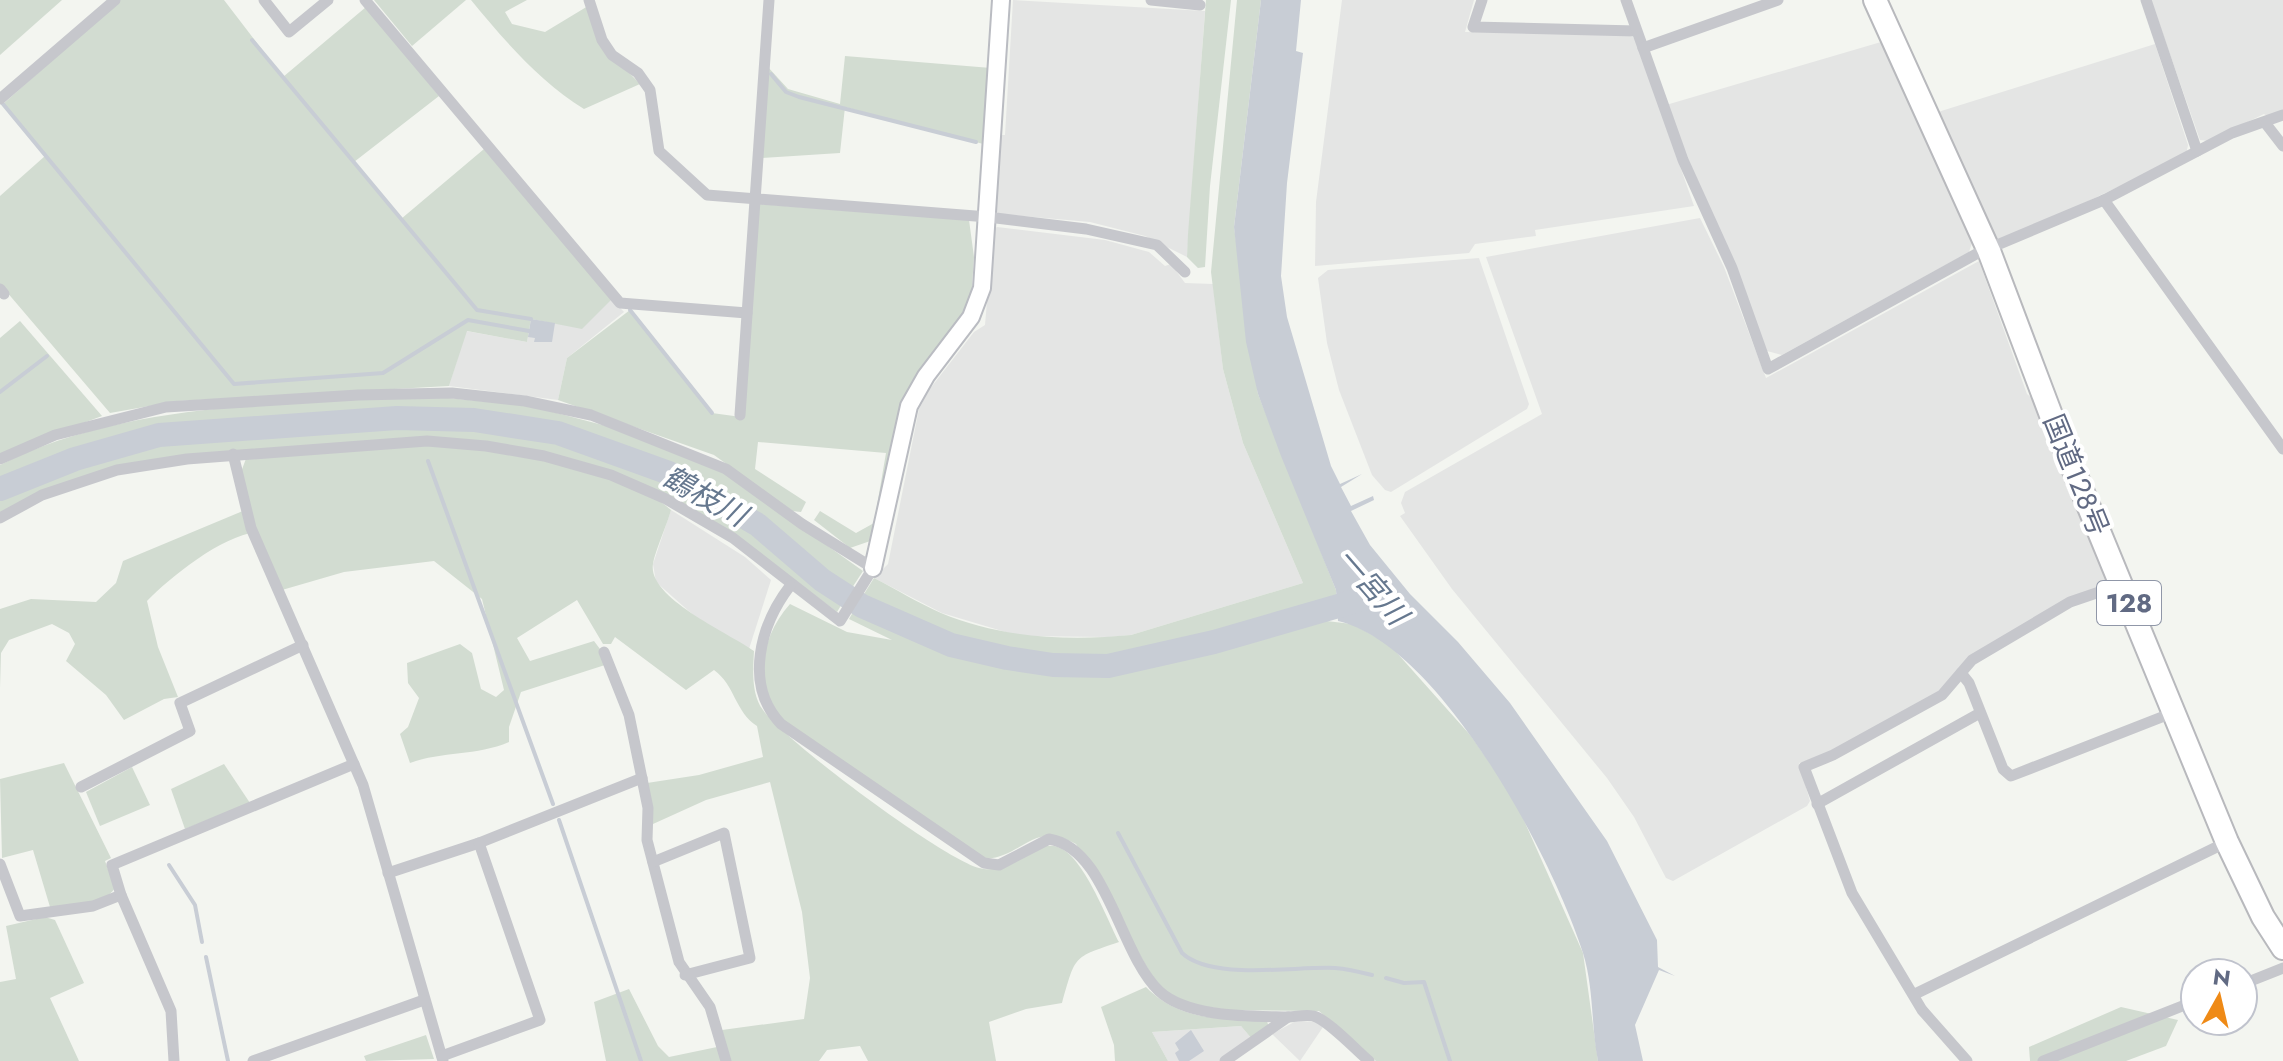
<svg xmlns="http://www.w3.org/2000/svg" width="2283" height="1061" viewBox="0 0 2283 1061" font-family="Jost,'Noto Sans JP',sans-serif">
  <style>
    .built { fill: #e4e5e4 }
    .green { fill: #d2dcd1 }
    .water { fill: #c8cdd5 }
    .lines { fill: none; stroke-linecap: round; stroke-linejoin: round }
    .stream { stroke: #c8cdd5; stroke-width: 4 }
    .river { stroke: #c8cdd5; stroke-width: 24 }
    .secondary-casing { stroke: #babcc2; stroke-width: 20 }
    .highway-casing { stroke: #b8b9bd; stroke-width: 26 }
    .street { stroke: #c6c7cc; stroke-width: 11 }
    .secondary { stroke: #fff; stroke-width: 16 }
    .highway { stroke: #fff; stroke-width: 22 }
    .labels { text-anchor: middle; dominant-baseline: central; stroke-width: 8; stroke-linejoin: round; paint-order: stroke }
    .shield { fill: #fff; stroke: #9097a8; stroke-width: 2 }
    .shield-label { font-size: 26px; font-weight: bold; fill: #616a83 }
    .street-label { font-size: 28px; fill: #616a83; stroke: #fff }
    .water-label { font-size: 30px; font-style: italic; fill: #66788f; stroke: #fff }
  </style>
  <rect width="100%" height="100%" fill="#f3f5f0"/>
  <!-- built -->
  <g class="built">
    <path d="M1013 0 1205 11 1187 257 1145 236 1090 222 999 214 993 208 998 135H1005Z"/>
    <path d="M1342 0H1474L1465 32 1625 34 1635 38 1694 206 1535 230 1536 236 1475 244 1469 253 1315 266 1316 202Z"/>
    <path d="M2151 0H2283V112L2271 118 2264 114 2209 141 2200 140Z"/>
    <path d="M1881 42 1935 155 1972 243 1969 252 1782 355 1767 351 1666 105Z"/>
    <path d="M2155 44 2188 145 2186 155 2001 242H1994L1938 112Z"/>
    <path d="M1700 218 1724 267 1766 378 1979 261 2027 394 2033 399 2108 583 1960 668 1944 689 1825 755 1799 763 1810 801 1807 806 1673 881 1666 878 1634 817 1607 778 1452 589 1400 516 1405 513 1401 503 1405 492 1542 414 1486 257Z"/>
    <path d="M997 227 1105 240 1149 252 1165 266 1171 264 1185 283 1213 284 1223 369 1243 443 1303 583 1131 635 1108 637 1019 636 942 613 874 578 888 564 919 409 929 390 974 332 985 325 993 230Z"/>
    <path d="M1479 258 1529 404 1527 409 1391 492 1385 490 1372 475 1339 390 1327 343 1318 278 1328 270Z"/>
    <path d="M612 299 624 312 567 358 558 400 449 386 466 331 527 342 531 319 555 323Z"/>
    <path d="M671 510 745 557 771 580 749 649 700 621 656 582 653 564Z"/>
    <path d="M1296 1021 1316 1022 1323 1027 1300 1061 1272 1034Z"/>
    <path d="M1241 1026 1252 1039 1219 1061H1168L1152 1032Z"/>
  </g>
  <!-- green -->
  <g class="green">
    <path d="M0 0H62L0 55Z"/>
    <path d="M120 0H224L283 77 366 7 439 96 354 162 401 219 484 149 612 299 582 329 531 319 527 342 467 331 449 386 178 401 110 413 0 284V196L45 156 3 104Z"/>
    <path d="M374 0H466L412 46Z"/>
    <path d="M471 0H527L505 12 512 24 545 32 588 6 603 46 640 84 584 109C540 82 504 40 471 0Z"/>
    <path d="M1206 0H1231L1210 186 1205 267 1198 268 1187 257 1188 234Z"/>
    <path d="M1237 0H1261L1234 227 1258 394 1336 590V604L1323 610 1107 663C1017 664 940 640 859 602L874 578C896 589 918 603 941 613 1000 638 1068 641 1131 635L1303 583 1243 443 1223 369 1211 272Z"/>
    <path d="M845 56 991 68 987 145 845 107 840 153 762 158 767 66 788 89 840 104Z"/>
    <path d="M759 204 969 220 974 257 971 300 958 329 918 378 876 539 850 548 814 520 820 511 856 533 874 523 886 453 758 442 755 469 806 502 801 512 792 511 714 455 558 400 567 358 630 310 712 413 741 417Z"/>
    <path d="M20 321 102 416 0 454V338Z"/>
    <path d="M427 396 530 406 614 428 725 473 863 571 848 594C803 558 760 518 709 489 570 409 440 411 286 422 246 425 205 425 166 431 107 440 53 461 0 486V465C122 402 292 403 427 396Z"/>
    <path d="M400 422C525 424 654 450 756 527 787 551 812 579 845 599L837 612 736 536 618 475 444 440 129 465 0 513V494L75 463 152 441Z"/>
    <path d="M430 445C495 448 623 466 671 510 667 525 655 551 653 564 647 598 731 634 754 651 753 670 751 694 763 710 786 742 942 858 979 868 1011 877 1033 838 1058 847 1083 855 1107 919 1119 942 1072 958 1076 955 1062 1003L1026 1009 989 1022 996 1061H868L860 1046 827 1050 819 1061H730L722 1030 804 1019 810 978 802 912 770 782 706 800 653 824 647 783 699 775 763 757 757 726C735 712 735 685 714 670L686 690 615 637 611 644H603L577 600 517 638 530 661 594 641 603 653 605 665 521 692 509 727V742C477 756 442 751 410 763L400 734 408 727 419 698 408 683 407 663 460 644 472 653 481 689 496 697 504 690 482 599 434 561 344 572 282 590 258 532C224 534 170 577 147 601L158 647 178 697 164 699 124 720 106 695 66 661 75 644 69 633 52 624 9 640 1 653 0 688V609L31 599 96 602 116 583 123 561 250 508 241 472 247 456Z"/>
    <path d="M790 604 847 632 892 640 849 619 856 607 916 636 954 650 1062 670 1130 666 1318 620 1352 624 1389 644 1471 736 1514 798 1583 953 1598 1061H1376L1319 1011 1230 1010 1187 1004 1159 988 1076 844C1033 820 1026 855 986 859L783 721C754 684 759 639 790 604Z"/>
    <path d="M64 763 111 858 105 861 115 888C101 908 71 906 50 907L33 850 2 858 0 779Z"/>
    <path d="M224 764 250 803 185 829 171 789Z"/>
    <path d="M132 767 150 805 100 826 86 792Z"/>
    <path d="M45 917 55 920 84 983 50 998 79 1061H0V982L16 979 6 926Z"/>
    <path d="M1146 987C1179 1021 1222 1019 1267 1021L1269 1028 1252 1039 1241 1026 1152 1032 1168 1061H1115L1114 1045 1101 1007Z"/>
    <path d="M629 989 658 1046 669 1057 717 1047 721 1061H606L594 1002Z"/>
    <path d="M2121 1007 2178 1020 2166 1046 2126 1061H2030L2029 1047Z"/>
    <path d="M426 1035 434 1059 366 1061 364 1056Z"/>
  </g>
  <!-- water -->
  <g class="water">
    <path d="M1261 0H1301L1296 51 1303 53 1287 183 1281 276 1287 317 1331 466 1340 484 1362 474 1341 487 1351 506 1373 496 1374 500 1351 511 1370 545 1410 594 1458 642 1510 703 1607 841 1657 940 1658 967 1675 976 1659 970 1635 1025 1643 1061H1598C1591 1026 1594 988 1583 953 1553 858 1440 645 1338 621L1336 590 1281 456 1258 394 1246 342 1234 227Z"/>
    <path d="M531 319 555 323 552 342H534L535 338 528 337Z"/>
    <path d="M1191 1030 1204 1051 1189 1061H1179L1175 1053 1179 1050 1175 1043Z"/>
  </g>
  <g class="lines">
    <!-- stream -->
    <g class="stream">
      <path d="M252 40 477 310 531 319"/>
      <path d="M771 74 786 92 799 97 976 142"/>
      <path d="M3 104 234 384 383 373 468 320 529 331"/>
      <path d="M630 310 712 413"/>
      <path d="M0 392 47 356"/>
      <path d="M428 461 553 804"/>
      <path d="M559 820 641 1061"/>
      <path d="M1118 833 1182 953C1212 981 1295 966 1335 968 1347 969 1360 972 1372 975"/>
      <path d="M169 865 195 905 202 942"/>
      <path d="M206 957 228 1061"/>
      <path d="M1386 978 1404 983 1424 982 1450 1061"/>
    </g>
    <!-- river -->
    <path class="river" d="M0 489 75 459 159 435 397 418 474 420 558 433 669 473 758 525 822 580 862 606 951 645 1007 658 1053 665 1108 666 1214 642 1366 598"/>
    <defs>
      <path id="secondary" d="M873 568 909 406 926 376 971 317 982 288 1001 0"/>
      <path id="highway" d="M1875 0 1989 251 2051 415 2227 842 2263 917 2283 948"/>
    </defs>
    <!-- secondary casing -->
    <use href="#secondary" class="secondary-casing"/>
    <!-- highway casing -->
    <use href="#highway" class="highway-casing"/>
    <!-- street -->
    <g class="street">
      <path d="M264 0 289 32 328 0"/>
      <path d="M365 0 620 303 747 313"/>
      <path d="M589 0 602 40 612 55 638 73 650 90 659 151 707 195 988 217 1086 229 1157 245 1185 272"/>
      <path d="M1151 0 1200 5"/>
      <path d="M1482 0 1473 27 1636 31"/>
      <path d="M1626 0 1683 160 1732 268 1768 369 1978 253 2104 200 2232 133 2283 115"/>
      <path d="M2146 0 2197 151"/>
      <path d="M1643 48 1778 0"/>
      <path d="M0 99 115 0"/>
      <path d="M2266 124 2283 146"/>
      <path d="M2104 200 2283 449"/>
      <path d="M0 289 4 294"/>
      <path d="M740 415 769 0"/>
      <path d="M233 454 251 528 363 785 443 1061"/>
      <path d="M0 459 55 435 166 407 358 395 452 393 525 401 591 415 726 469 802 524 873 568 840 621 733 538 666 499 611 475 544 456 486 446 427 441 187 459 117 470 42 495 0 518"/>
      <path d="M790 586C761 624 743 684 781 724L984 863 999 865 1049 839C1107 848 1119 953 1159 991 1188 1018 1251 1016 1288 1017 1296 1017 1305 1014 1313 1016 1326 1018 1357 1051 1369 1061"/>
      <path d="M604 652 629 715 648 808 647 840 679 962 710 1007 726 1061"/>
      <path d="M1961 673 1969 683 2003 769 2011 776 2167 715 2170 704"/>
      <path d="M81 787 190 731 180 703 303 645"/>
      <path d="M1817 804 1980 713"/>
      <path d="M653 862 724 833 750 958 685 975"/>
      <path d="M0 864 20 916 93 906 121 895"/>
      <path d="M388 873 479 843 642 778"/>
      <path d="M2243 984 2283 968"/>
      <path d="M1915 994 2227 842"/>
      <path d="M442 1056 540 1020 479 843"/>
      <path d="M174 1061 171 1011 121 895 112 865 354 764"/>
      <path d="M253 1061 424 1000"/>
      <path d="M1225 1061 1288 1017"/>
      <path d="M1967 1061 1922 1010 1852 893 1804 767 1833 755 1942 695 1972 660 2070 602 2111 588 2114 577"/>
      <path d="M2043 1061 2195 1001"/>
    </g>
    <!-- secondary -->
    <use href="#secondary" class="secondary"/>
    <!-- highway -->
    <use href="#highway" class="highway"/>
  </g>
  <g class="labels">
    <!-- shield labels -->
    <rect class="shield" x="2097" y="581" width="64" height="44" rx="6"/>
    <g class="shield-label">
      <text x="2129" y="603">128</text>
    </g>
    <!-- street labels -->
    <g class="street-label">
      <text transform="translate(2076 475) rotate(68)">国道128号</text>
    </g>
    <!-- water labels -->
    <g class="water-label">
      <text transform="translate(705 496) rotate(29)">鶴枝川</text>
      <text transform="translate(1372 586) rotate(49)">一宮川</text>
    </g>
  </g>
  <!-- north arrow -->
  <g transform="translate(2219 997) rotate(8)"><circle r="38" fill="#ffffff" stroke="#c0c3cd" stroke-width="2"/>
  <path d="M0-6L14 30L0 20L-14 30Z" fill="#ef8a16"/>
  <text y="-12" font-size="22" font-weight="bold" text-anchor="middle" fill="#616a83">N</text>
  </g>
</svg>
